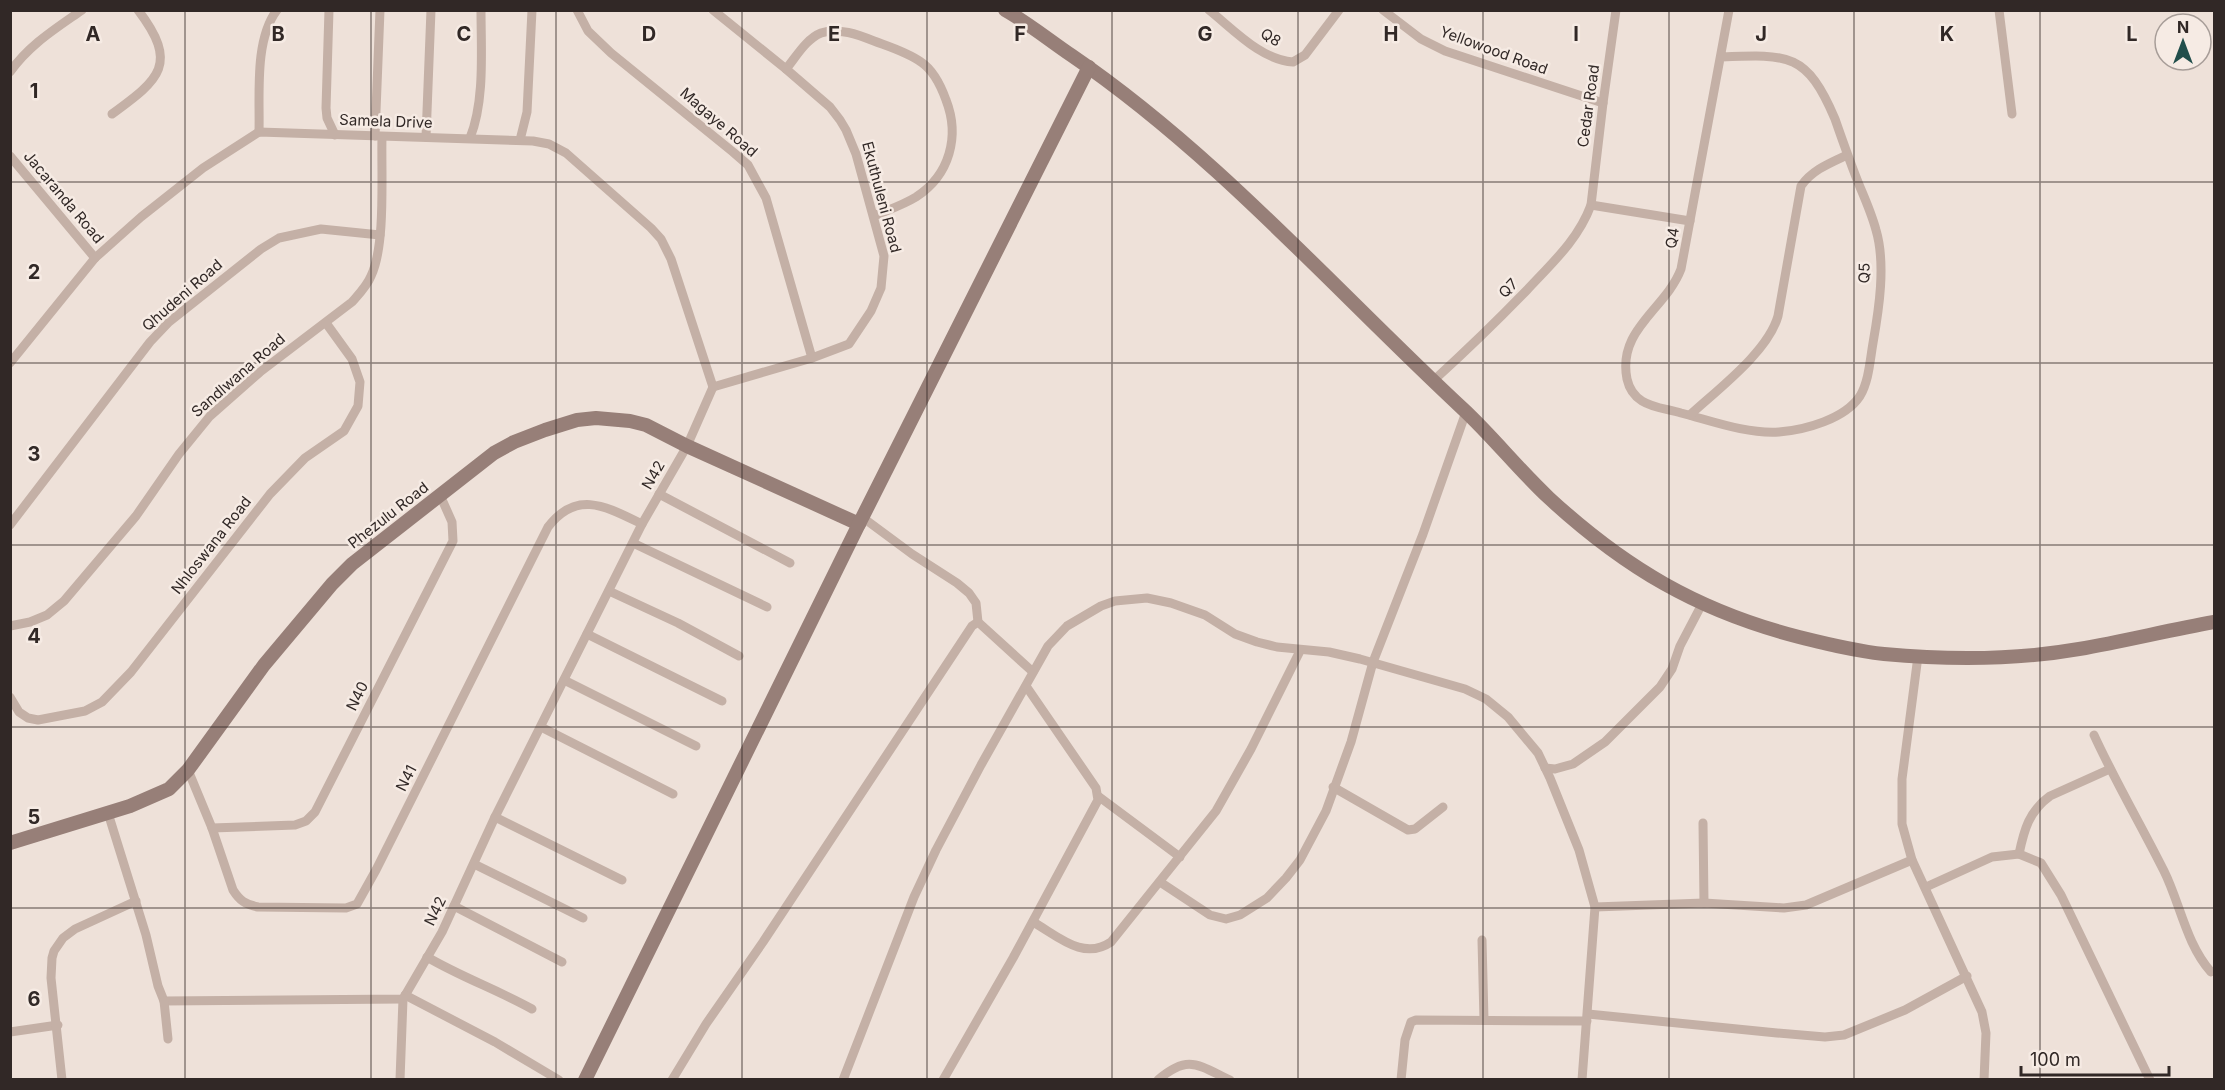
<svg xmlns="http://www.w3.org/2000/svg" width="2225" height="1090" viewBox="0 0 2225 1090" font-family="Inter,sans-serif">
  <style>
    .lines { fill: none; stroke-linecap: round; stroke-linejoin: round }
    .street { stroke: #c4b0a6; stroke-width: 9 }
    .secondary { stroke: #977f78; stroke-width: 14 }
    .grid { fill: none; stroke: #312826; stroke-width: 1.5; stroke-opacity: 0.55 }
    .labels { text-anchor: middle; dominant-baseline: central; stroke-width: 5; stroke-linejoin: round; paint-order: stroke }
    .street-label { font-size: 15px; fill: #312826; stroke: #f6ebe4 }
    .grid-label { font-size: 20px; text-anchor: middle; font-weight: bold; fill: #312826; stroke: #f6ebe4; stroke-width: 5; stroke-linejoin: round; paint-order: stroke }
  </style>
  <rect width="100%" height="100%" fill="#eee1d9"/>
  <g class="lines">
    <!-- street -->
    <g class="street">
      <path d="M329 10 326 108 327 118 335 135"/>
      <path d="M577 10 588 31 611 53 733 152 748 165 766 198 812 358"/>
      <path d="M1209 10C1233 29 1261 60 1293 62L1305 55 1339 10"/>
      <path d="M1383 10 1421 39 1445 51 1603 103"/>
      <path d="M1999 10 2012 114"/>
      <path d="M1721 57C1789 54 1807 53 1835 119 1843 142 1851 165 1860 187 1866 201 1872 215 1876 230 1886 264 1879 309 1873 343 1870 360 1869 381 1860 396 1845 419 1805 430 1779 432 1746 434 1712 421 1681 413 1668 409 1653 408 1642 401 1634 396 1629 388 1627 379 1617 329 1666 309 1681 269L1729 10"/>
      <path d="M786 69C796 57 806 39 821 33 838 27 859 35 874 41 890 47 907 52 921 62 933 70 941 86 946 100 960 136 950 175 916 197 903 205 888 210 874 216"/>
      <path d="M10 72C29 45 55 29 82 10"/>
      <path d="M112 114C160 79 179 64 138 10"/>
      <path d="M259 132C260 96 254 40 277 10"/>
      <path d="M375 136 380 10"/>
      <path d="M426 137 431 10"/>
      <path d="M470 138C485 101 481 50 481 10"/>
      <path d="M520 140 527 112 532 10"/>
      <path d="M10 156 95 258"/>
      <path d="M1591 205 1690 221"/>
      <path d="M10 363 95 258 141 217 203 168 259 132 533 141 549 144 566 153 651 228 661 239 671 259 713 387"/>
      <path d="M1433 381C1466 351 1497 321 1527 290 1552 263 1578 240 1591 205L1603 103 1616 10"/>
      <path d="M713 387 812 358 849 344 871 311 881 288 884 256 856 154 846 130 840 120 830 107 786 69 713 10"/>
      <path d="M1690 415C1717 390 1768 352 1778 316L1801 186C1812 170 1830 163 1847 155"/>
      <path d="M659 494 790 563"/>
      <path d="M862 517 912 554 957 583 969 593 976 603 978 622"/>
      <path d="M10 525 150 342 169 322 261 249 279 238 321 229 380 235"/>
      <path d="M633 543 767 607"/>
      <path d="M609 591 678 623 739 656"/>
      <path d="M10 626 30 622 47 615 64 601 136 516 179 454 210 416 260 372 352 302C359 294 367 286 371 276 386 245 381 173 382 137"/>
      <path d="M587 634 722 701"/>
      <path d="M1918 656 1902 779V824L1912 860 1982 1012 1986 1033 1984 1080"/>
      <path d="M564 680 696 746"/>
      <path d="M10 697 19 712 28 718 38 720 85 711 102 702 131 672 270 494 305 458 344 431 358 406 360 382 352 359 326 323"/>
      <path d="M541 727 673 794"/>
      <path d="M2094 735C2115 781 2141 825 2164 871 2180 903 2186 944 2211 972"/>
      <path d="M1545 768 1555 769 1573 764 1605 742 1660 687 1672 669 1680 646 1702 604"/>
      <path d="M188 770 212 828 233 890C240 901 245 904 258 907L346 908 357 904 376 870 548 527C577 489 607 507 642 524"/>
      <path d="M1333 787 1408 830 1415 829 1443 807"/>
      <path d="M1098 796 1180 857"/>
      <path d="M108 813 146 935 158 986 164 1001 403 999 442 932 495 817 642 524 687 446 713 387"/>
      <path d="M495 817 622 880"/>
      <path d="M1703 823 1704 903"/>
      <path d="M212 828 295 825 306 821 315 812 453 541 452 522 440 495"/>
      <path d="M2019 854C2024 830 2029 811 2050 796L2110 769"/>
      <path d="M474 864 583 918"/>
      <path d="M1160 882 1210 915 1226 919 1240 915 1267 898 1286 878 1300 860 1326 811 1351 742 1373 662 1423 534 1466 412"/>
      <path d="M1926 887 1992 857 2019 854 2041 863 2061 895 2150 1080"/>
      <path d="M454 906 562 962"/>
      <path d="M1595 907 1704 903 1784 908 1806 905 1912 860"/>
      <path d="M1033 922C1058 936 1083 961 1111 942L1216 811 1251 749 1300 651"/>
      <path d="M1482 940 1484 1020"/>
      <path d="M427 957C461 977 498 990 532 1009"/>
      <path d="M405 995 495 1042 559 1080"/>
      <path d="M164 1001 168 1039"/>
      <path d="M1588 1014 1777 1033 1825 1037 1844 1035 1905 1010 1967 976"/>
      <path d="M10 1032 58 1025"/>
      <path d="M62 1080 51 978 52 958 54 951 63 938 75 929 136 901"/>
      <path d="M400 1080 403 999"/>
      <path d="M672 1080 706 1024 763 942 972 626 978 622 1033 672"/>
      <path d="M843 1080 914 897 936 850 981 765 1048 646 1067 626 1101 606 1115 601 1147 598 1171 603 1205 615 1235 634 1257 642 1277 647 1329 652 1360 659 1465 689 1486 699 1508 717 1538 753 1550 778 1579 850 1595 907 1582 1080"/>
      <path d="M943 1080 1013 958 1098 800 1096 788 1026 686"/>
      <path d="M1158 1080C1188 1054 1198 1065 1230 1080"/>
      <path d="M1401 1080 1405 1040 1411 1022 1416 1020 1587 1021"/>
    </g>
    <!-- secondary -->
    <g class="secondary">
      <path d="M1005 10C1028 23 1049 40 1071 55 1216 154 1334 289 1463 409 1493 437 1519 470 1549 498 1625 568 1698 611 1799 637 1827 644 1855 651 1884 654 1948 660 2016 660 2079 649 2125 641 2169 630 2214 622"/>
      <path d="M10 843 130 806 169 789 188 770 264 665 332 584 352 564 494 453 514 442 545 430 577 420 596 418 630 421 646 425 687 446 859 524"/>
      <path d="M585 1080 859 524 1089 67"/>
    </g>
  </g>
  <!-- grid -->
  <path class="grid" d="M185 10V1080M371 10V1080M556 10V1080M742 10V1080M927 10V1080M1112 10V1080M1298 10V1080M1483 10V1080M1669 10V1080M1854 10V1080M2040 10V1080M10 182H2214M10 363H2214M10 545H2214M10 727H2214M10 908H2214"/>
  <g class="labels">
    <!-- street labels -->
    <g class="street-label">
      <text transform="translate(1271 37) rotate(32)">Q8</text>
      <text transform="translate(1494 50) rotate(20)">Yellowood Road</text>
      <text transform="translate(1588 106) rotate(-82)">Cedar Road</text>
      <text transform="translate(386 121) rotate(2)">Samela Drive</text>
      <text transform="translate(719 122) rotate(41)">Magaye Road</text>
      <text transform="translate(64 197) rotate(50)">Jacaranda Road</text>
      <text transform="translate(882 197) rotate(75)">Ekuthuleni Road</text>
      <text transform="translate(1672 238) rotate(-81)">Q4</text>
      <text transform="translate(1864 273) rotate(-89)">Q5</text>
      <text transform="translate(1508 288) rotate(-46)">Q7</text>
      <text transform="translate(182 295) rotate(-41)">Qhudeni Road</text>
      <text transform="translate(238 375) rotate(-41)">Sandlwana Road</text>
      <text transform="translate(653 475) rotate(-60)">N42</text>
      <text transform="translate(388 515) rotate(-38)">Phezulu Road</text>
      <text transform="translate(211 545) rotate(-52)">Nhloswana Road</text>
      <text transform="translate(357 696) rotate(-64)">N40</text>
      <text transform="translate(406 778) rotate(-63)">N41</text>
      <text transform="translate(435 911) rotate(-64)">N42</text>
    </g>
  </g>
  <g class="grid-label">
    <text x="93" y="41">A</text>
    <text x="278" y="41">B</text>
    <text x="464" y="41">C</text>
    <text x="649" y="41">D</text>
    <text x="834" y="41">E</text>
    <text x="1020" y="41">F</text>
    <text x="1205" y="41">G</text>
    <text x="1391" y="41">H</text>
    <text x="1576" y="41">I</text>
    <text x="1761" y="41">J</text>
    <text x="1947" y="41">K</text>
    <text x="2132" y="41">L</text>
    <text x="34" y="98">1</text>
    <text x="34" y="279">2</text>
    <text x="34" y="461">3</text>
    <text x="34" y="643">4</text>
    <text x="34" y="824">5</text>
    <text x="34" y="1006">6</text>
  </g>
  <!-- border -->
  <rect width="2225" height="1090" fill="none" stroke="#312826" stroke-width="24"/>
  <!-- north arrow -->
  <g transform="translate(2183 42)"><circle r="28" fill="#f6ebe4" stroke="#a79d98" stroke-width="1.5"/>
  <path d="M0-4.5L10 22L0 15L-10 22Z" fill="#214e4b"/>
  <text y="-9" font-size="16" font-weight="bold" text-anchor="middle" fill="#312826">N</text>
  </g>
  <!-- scale -->
  <path d="M2021 1066v9h148v-9" fill="none" stroke="#312826" stroke-width="3"/>
  <text x="2030" y="1066" font-size="18" fill="#312826" stroke="#f6ebe4" stroke-width="4.5" paint-order="stroke">100 m</text>
</svg>
